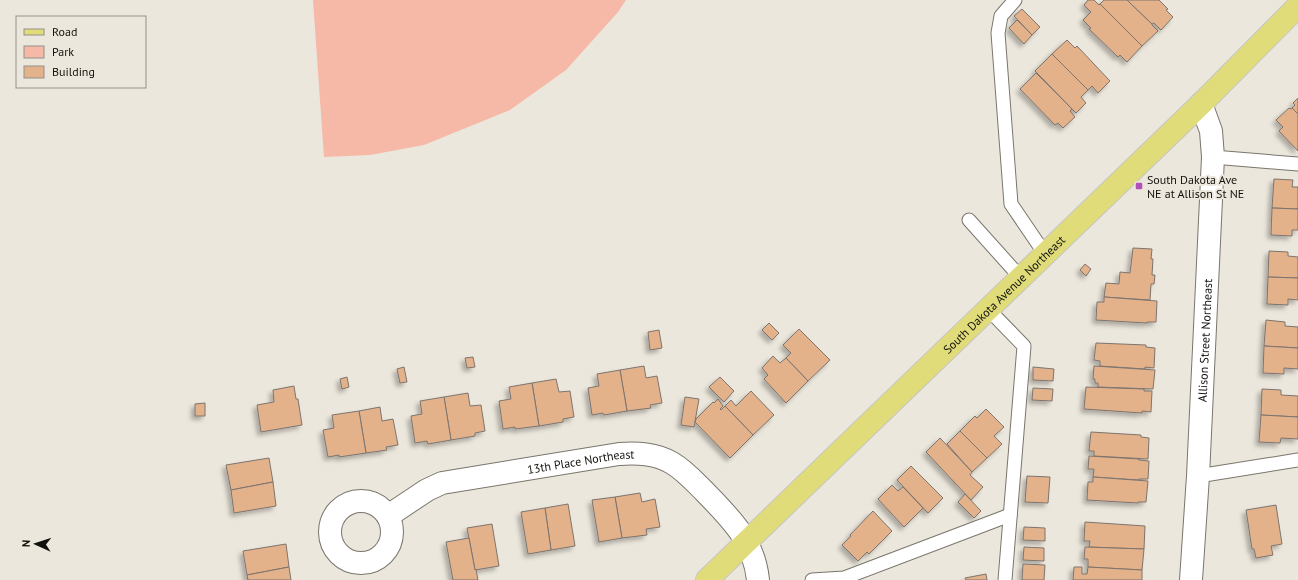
<svg xmlns="http://www.w3.org/2000/svg" width="1298" height="580" viewBox="0 0 1298 580" font-family="'PT Sans',sans-serif">
  <style>
    .green { fill: #f6b8a7 }
    .building { fill: #e3b28b; stroke: #7d746e; filter: url(#shadow) }
    .lines { fill: none; stroke-linecap: round; stroke-linejoin: round }
    .lane-casing { stroke: #7a756c; stroke-width: 15 }
    .street-casing { stroke: #7a756c; stroke-width: 24 }
    .primary-casing { stroke: #c6c6c5; stroke-width: 24 }
    .lane { stroke: #fff; stroke-width: 13 }
    .street { stroke: #fff; stroke-width: 22 }
    .primary { stroke: #e0dc79; stroke-width: 22 }
    .poi-dot { fill: #b150b8; stroke: #ece7dc; stroke-width: 1.5 }
    .labels { text-anchor: middle; dominant-baseline: central; stroke-width: 4; stroke-linejoin: round; paint-order: stroke }
    .poi-label { font-size: 12px; fill: #13110d; stroke: #ece7dc; text-anchor: start }
    .street-label { font-size: 12px; fill: #13110d; stroke: #ece7dc }
  </style>
  <defs>
    <filter id="shadow"><feDropShadow dx="-3.5" dy="3.5" stdDeviation="2" flood-color="#0004"/></filter>
  </defs>
  <rect width="100%" height="100%" fill="#ece7dc"/>
  <!-- green -->
  <path class="green" d="M313 0H626L618 12 566 70 510 110 424 145 370 155 324 157Z"/>
  <!-- building -->
  <g class="building">
    <path d="M1088 0H1094L1099 5 1100 4 1142 46 1127 62 1120 55 1118 57 1089 29 1091 28 1083 20 1091 12 1084 5Z"/>
    <path d="M1104 0H1127L1152 24V25L1158 31 1142 46 1100 4Z"/>
    <path d="M1127 0H1159L1168 9 1166 10 1173 17 1161 30 1154 23 1152 24Z"/>
    <path d="M1022 9 1040 27 1032 35 1014 16Z"/>
    <path d="M1017 20 1032 35 1024 44 1009 28Z"/>
    <path d="M1067 40 1075 48 1077 46 1110 81 1098 93 1092 86 1088 90 1052 54Z"/>
    <path d="M1052 54 1088 90 1081 97 1086 103 1076 113 1035 71Z"/>
    <path d="M1036 73 1072 109 1070 111 1075 117 1063 128 1058 123 1055 125 1020 89Z"/>
    <path d="M1298 98V114L1292 108 1295 105 1293 103Z"/>
    <path d="M1289 108 1290 109 1292 108 1298 114V151L1279 131 1283 127 1276 120Z"/>
    <path d="M1274 179 1293 180 1292 187H1298V209L1272 208Z"/>
    <path d="M1272 208 1298 209V230H1292V236L1271 235Z"/>
    <path d="M1133 248 1152 249 1151 259H1153L1152 275H1155L1154 284H1151L1150 300 1104 297 1106 283 1119 284 1120 272 1130 273Z"/>
    <path d="M1269 251 1288 252V256L1298 257V278L1268 277Z"/>
    <path d="M1085 264 1091 269 1086 276 1080 270Z"/>
    <path d="M1268 277 1298 278V300L1288 299V305L1267 304Z"/>
    <path d="M1104 297 1157 301 1156 322H1147V323L1096 320 1097 302H1104Z"/>
    <path d="M1266 320 1285 322V326L1298 327V348L1264 346Z"/>
    <path d="M769 323 779 333 772 340 762 330Z"/>
    <path d="M799 329 830 360 808 381 786 358 791 353 783 345Z"/>
    <path d="M659 330 662 348 650 350 648 332Z"/>
    <path d="M1096 343 1146 345V347L1155 348 1154 368 1145 367V369L1100 366V361L1094 360Z"/>
    <path d="M1264 346 1298 348V369L1284 368V374L1263 373Z"/>
    <path d="M773 356 780 363 786 358 808 381 786 403 764 379 768 375 762 368Z"/>
    <path d="M473 357 475 367 467 368 465 358Z"/>
    <path d="M644 366 646 378 657 376 662 403 650 405 651 408 627 411 620 370Z"/>
    <path d="M1094 366 1155 370 1153 389 1098 387V383H1095V379H1093Z"/>
    <path d="M404 367 407 382 400 383 397 369Z"/>
    <path d="M1033 367 1054 369 1053 381 1033 380Z"/>
    <path d="M620 370 627 411 604 415 603 413 592 415 588 388 599 386 597 374Z"/>
    <path d="M347 377 349 387 342 389 340 379Z"/>
    <path d="M720 377 734 391 724 402 709 387Z"/>
    <path d="M556 379 559 392 570 391 574 417 563 419V422L539 426 532 383Z"/>
    <path d="M532 383 539 426 515 429V427L503 429 499 401 511 399 509 387Z"/>
    <path d="M294 386 296 399H298L302 425 261 432 257 405 274 402 273 390Z"/>
    <path d="M1086 387 1144 389V391H1152L1151 412 1142 411V413L1084 409Z"/>
    <path d="M1033 388 1053 389 1052 401 1032 400Z"/>
    <path d="M1262 389 1281 390V395L1298 396V417L1261 415Z"/>
    <path d="M751 391 774 415 753 435 725 406 731 400 736 406Z"/>
    <path d="M468 393 470 406 481 405 485 431 475 433V436L451 440 444 397Z"/>
    <path d="M444 397 451 440 428 444 427 441 415 443 411 416 422 414 420 401Z"/>
    <path d="M685 397 699 399 694 427 681 425Z"/>
    <path d="M718 399 723 406 720 409 721 410 725 406 753 435 730 458 695 422 696 419 713 402 714 403Z"/>
    <path d="M205 403V416H195V404Z"/>
    <path d="M380 407 382 421 393 419 398 445 386 447 387 450 366 453 359 411Z"/>
    <path d="M986 409 1004 427 994 436 1002 444 987 458 960 431 975 416 977 418Z"/>
    <path d="M359 411 366 453 339 457V455L328 457 323 430 334 428 332 415Z"/>
    <path d="M1261 415 1298 417V439L1281 438 1280 443 1259 442Z"/>
    <path d="M960 431 987 458 972 472 947 444Z"/>
    <path d="M1091 432 1141 435V437L1149 438 1148 459 1094 456V451H1089Z"/>
    <path d="M940 438 972 472 970 475 983 487 971 500 926 452Z"/>
    <path d="M1089 456 1139 459V460L1149 461 1148 479H1139V480L1093 477 1094 469H1088Z"/>
    <path d="M269 458 273 482 231 490 226 465Z"/>
    <path d="M911 466 943 498 928 513 897 480Z"/>
    <path d="M1027 476 1050 477 1048 503 1025 502Z"/>
    <path d="M1093 477 1148 481 1146 502H1138V503L1087 500 1088 482H1093Z"/>
    <path d="M273 482 276 506 234 513 231 490Z"/>
    <path d="M892 485 898 491 903 487 923 508 904 527 878 499Z"/>
    <path d="M640 493 642 502 655 499 660 527 646 529 647 535 622 538 615 497Z"/>
    <path d="M965 494 981 511 974 518 958 502Z"/>
    <path d="M615 497 622 538 599 542 592 500Z"/>
    <path d="M568 504 575 546 551 550 545 508Z"/>
    <path d="M1276 505 1282 544 1271 546 1273 555 1256 558 1254 549H1252L1246 510Z"/>
    <path d="M545 508 551 550 528 554 521 512Z"/>
    <path d="M873 511 892 531 869 554 867 552 858 561 842 545 851 536 850 535Z"/>
    <path d="M1085 522 1145 526 1144 549 1089 547 1090 541H1084Z"/>
    <path d="M492 524 499 566 475 570 467 528Z"/>
    <path d="M1024 527 1045 528V541L1023 540Z"/>
    <path d="M469 538 475 570 476 569 478 580H453L446 542Z"/>
    <path d="M286 544 289 567 247 575 243 551Z"/>
    <path d="M1024 547 1044 548V561L1023 560Z"/>
    <path d="M1085 547 1144 549 1142 570 1088 567V559H1084Z"/>
    <path d="M1023 564 1045 565 1044 580H1022Z"/>
    <path d="M289 567 291 580H248L247 575Z"/>
    <path d="M1074 567H1082V574H1087L1088 567 1142 570V580H1073Z"/>
    <path d="M986 574 987 580H966L965 578Z"/>
  </g>
  <g class="lines">
    <defs>
      <g id="lane">
        <path d="M1015 0 1001 16 998 33 1011 204 1045 254"/>
        <path d="M1213 157 1298 164"/>
        <path d="M969 220 1021 278"/>
        <path d="M988 309 1024 346 1005 580"/>
        <path d="M1198 476 1298 460"/>
        <path d="M812 580 844 578 1010 515"/>
      </g>
      <g id="street">
        <circle cx="361" cy="532" r="31"/>
        <path id="s1" d="M388 516 427 490 442 483 619 454C637 453 655 453 672 463 684 470 694 481 704 491 730 518 754 540 758 580"/>
        <path id="s2" d="M1191 580 1198 476 1213 157 1211 131 1203 109 1202 103"/>
      </g>
      <g id="primary">
        <path id="s3" d="M707 580 1202 103 1298 6"/>
      </g>
    </defs>
    <!-- lane casing -->
    <use href="#lane" class="lane-casing"/>
    <!-- street casing -->
    <use href="#street" class="street-casing"/>
    <!-- primary casing -->
    <use href="#primary" class="primary-casing"/>
    <!-- lane -->
    <use href="#lane" class="lane"/>
    <!-- street -->
    <use href="#street" class="street"/>
    <!-- primary -->
    <use href="#primary" class="primary"/>
  </g>
  <!-- markers -->
  <rect class="poi-dot" x="1135" y="182" width="8" height="8" rx="2"/>
  <g class="labels">
    <!-- poi labels -->
    <g class="poi-label">
      <text x="1147" y="179">South Dakota Ave<tspan x="1147" dy="14">NE at Allison St NE</tspan></text>
    </g>
    <!-- street labels -->
    <g class="street-label">
      <text stroke="none"><textPath href="#s3" startOffset="412">South Dakota Avenue Northeast</textPath></text>
      <text stroke="none"><textPath href="#s2" startOffset="240">Allison Street Northeast</textPath></text>
      <text stroke="none"><textPath href="#s1" startOffset="204">13th Place Northeast</textPath></text>
    </g>
  </g>
  <!-- legend -->
  <rect x="16" y="16" width="130" height="72" fill="#ece7dc" stroke="#959189"/>
  <rect x="24" y="29" width="20" height="6" fill="#e0dc79" stroke="#959189"/>
  <text x="52" y="36" font-size="12" fill="#13110d">Road</text>
  <rect x="24" y="46" width="20" height="12" fill="#f6b8a7" stroke="#959189"/>
  <text x="52" y="56" font-size="12" fill="#13110d">Park</text>
  <rect x="24" y="66" width="20" height="12" fill="#e3b28b" stroke="#959189"/>
  <text x="52" y="76" font-size="12" fill="#13110d">Building</text>
  <!-- north arrow -->
  <g transform="translate(36 544) rotate(273)" stroke="#ece7dc" stroke-width="3" paint-order="stroke">
  <path d="M0-3L7 15L0 10L-7 15Z" fill="#13110d"/>
  <text y="-6" font-size="11" font-weight="bold" text-anchor="middle" fill="#13110d">N</text>
  </g>
</svg>
